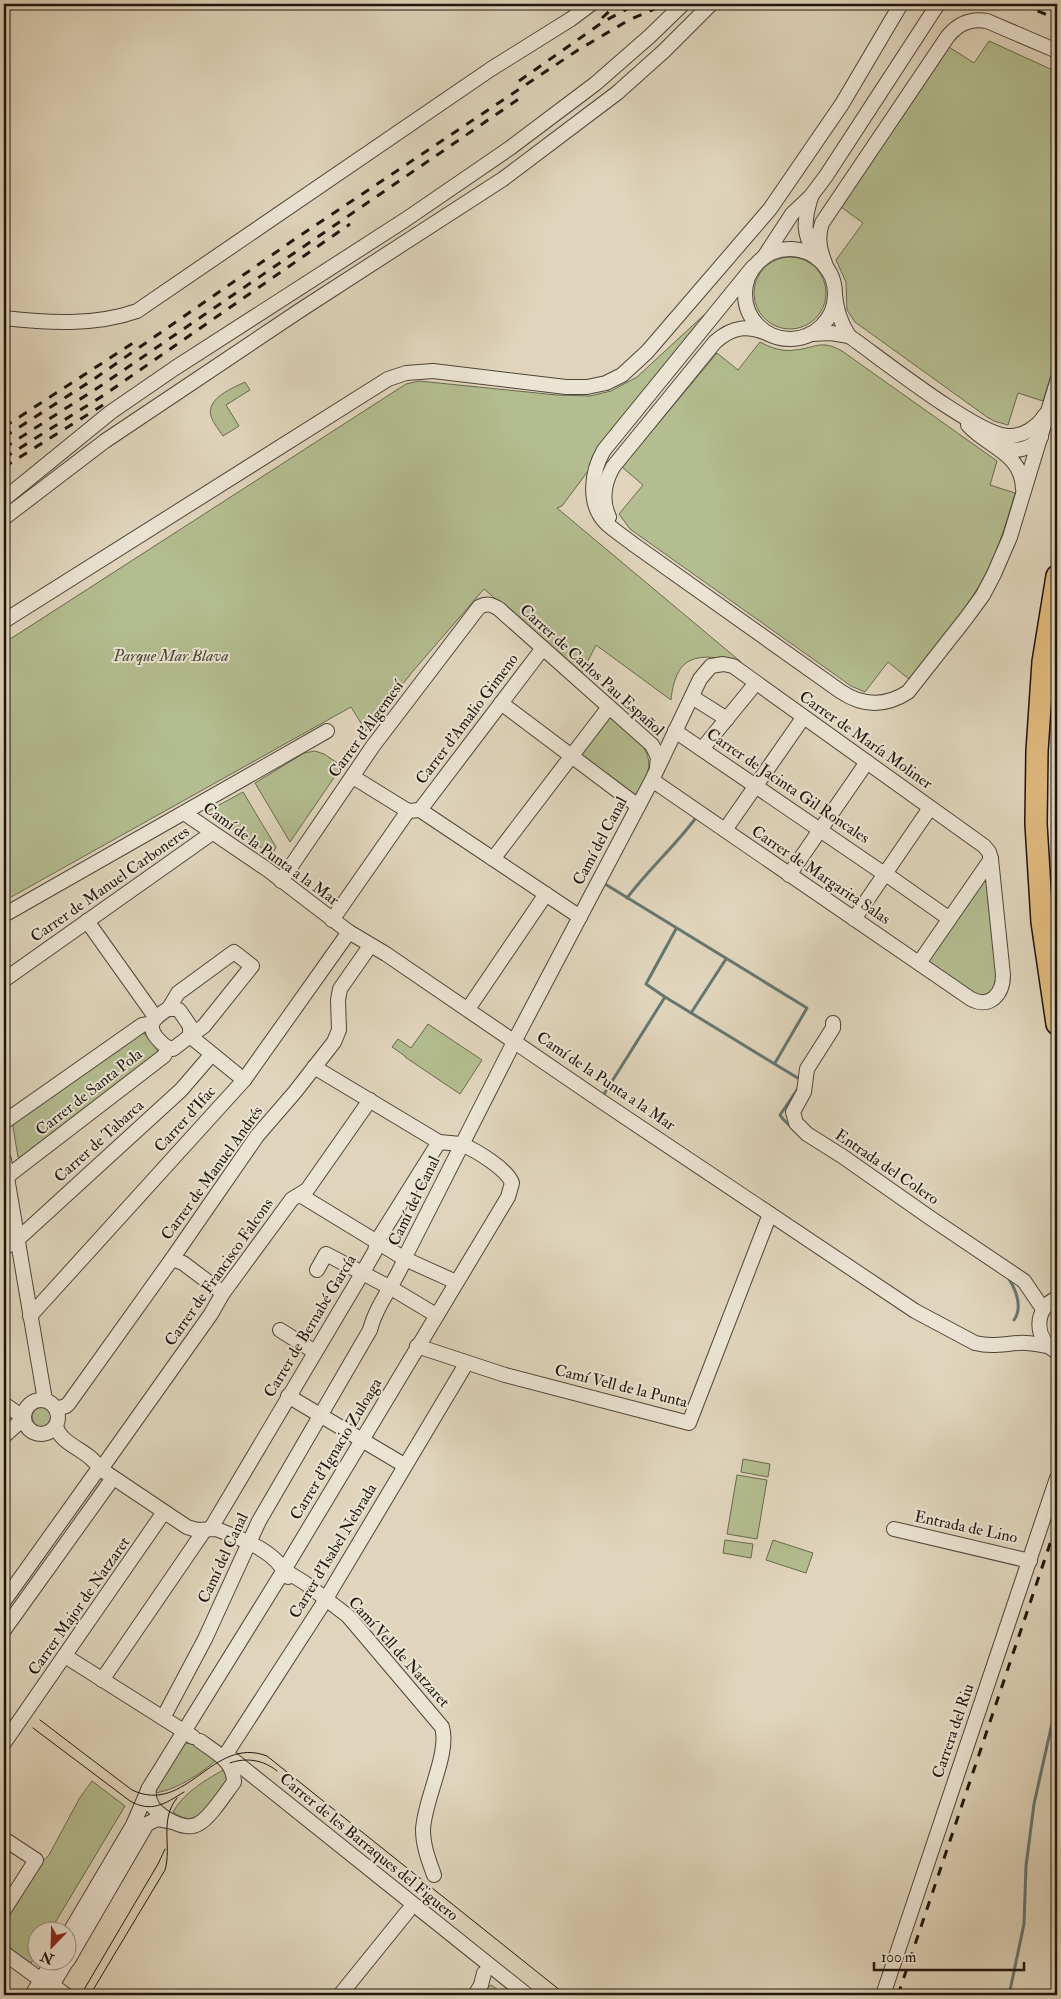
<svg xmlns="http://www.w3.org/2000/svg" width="1061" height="1999" viewBox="0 0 1061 1999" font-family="'IM FELL Double Pica',serif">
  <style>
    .green { fill: #b3bd8f; stroke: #68694e }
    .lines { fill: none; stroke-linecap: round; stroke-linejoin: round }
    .stream { stroke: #657770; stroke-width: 3 }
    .minor-casing { stroke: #4e4539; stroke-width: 16 }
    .highway-casing { stroke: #1e150d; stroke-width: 24 }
    .minor { stroke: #ebe4d3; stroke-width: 14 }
    .highway { stroke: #e0ba7e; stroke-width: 21 }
    .tram { stroke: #1e150d; stroke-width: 1 }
    .rail { stroke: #1e150d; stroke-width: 3; stroke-dasharray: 9 9; stroke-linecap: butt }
    .labels { text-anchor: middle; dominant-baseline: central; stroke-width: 4; stroke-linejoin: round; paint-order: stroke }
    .park-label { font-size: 16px; font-style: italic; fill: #4b4734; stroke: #ebe4d3 }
    .street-label { font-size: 16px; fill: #1e150d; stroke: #ebe4d3 }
  </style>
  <rect width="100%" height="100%" fill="#e0d5bc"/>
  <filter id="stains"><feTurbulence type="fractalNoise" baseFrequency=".004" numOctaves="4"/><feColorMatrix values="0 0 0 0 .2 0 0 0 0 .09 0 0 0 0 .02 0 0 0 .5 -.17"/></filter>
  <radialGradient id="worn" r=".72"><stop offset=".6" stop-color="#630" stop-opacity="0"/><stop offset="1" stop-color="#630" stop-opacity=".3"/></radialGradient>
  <!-- green -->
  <g class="green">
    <path d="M989 41 1057 72V356L1043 401 1018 393 1008 425 994 421 987 417 855 322 847 310 846 282 836 260 863 223 841 207 949 47 974 63Z"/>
    <circle cx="790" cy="293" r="36"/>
    <path d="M705 314 562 506 557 508 741 662C702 654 676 650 671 700L596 645 582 673 484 589 413 671 366 731 351 707 4 901V643L406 384 419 381 557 395 590 396 611 391 637 377Z"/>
    <path d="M760 342C771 348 783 352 795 350 816 348 821 339 842 351L997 461 990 485 1015 493C1006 525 996 557 979 586 959 620 934 650 910 680L888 662 865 692 851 686 630 529 619 514 643 485 622 467 717 353 738 370Z"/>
    <path d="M245 382 250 390 226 405 239 426 223 436C219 430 213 423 211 416 206 398 233 388 245 382Z"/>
    <path d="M610 716C626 730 654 746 648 771 646 779 640 788 636 796L581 754Z"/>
    <path d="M315 751 324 754 342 766 290 842 255 783 304 753Z"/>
    <path d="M243 792 276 847 273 853H269L208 811Z"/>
    <path d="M986 874 999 982 996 991 980 998 928 965 927 957Z"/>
    <path d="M428 1024 482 1060 460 1094 405 1057V1056L392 1047 398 1039 411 1048Z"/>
    <path d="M142 1033 145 1034 158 1051 157 1055 21 1158 18 1157 13 1127 14 1123Z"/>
    <circle cx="42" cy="1417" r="10"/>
    <path d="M743 1459 770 1464 768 1477 741 1472Z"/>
    <path d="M737 1475 767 1480 757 1539 727 1534Z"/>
    <path d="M725 1540 753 1544 751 1558 723 1553Z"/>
    <path d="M773 1540 813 1553 806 1573 766 1560Z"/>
    <path d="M189 1743 200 1747 217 1759C203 1773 173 1792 153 1793L182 1745Z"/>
    <path d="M227 1768 228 1778 225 1783C211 1801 198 1832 173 1812 184 1792 207 1779 227 1768Z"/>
    <path d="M92 1781 125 1806 50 1931 38 1932 37 1953 31 1963 4 1944V1920L37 1867 49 1855 79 1799Z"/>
    <path d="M491 1985 493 1986 504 1995H493L485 1989Z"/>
  </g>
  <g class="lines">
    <!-- stream -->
    <g class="stream">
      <path d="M605 884 807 1008 775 1063"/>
      <path d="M627 898C648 870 674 847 695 819"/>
      <path d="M665 997 801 1080"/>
      <path d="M691 1013 726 959"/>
      <path d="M604 1094 665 997 646 984 676 929"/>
      <path d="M792 1128 783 1119 780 1115 799 1087"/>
      <path d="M1008 1277C1016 1290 1023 1307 1014 1320"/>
      <path d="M1009 1995 1024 1924 1026 1866 1034 1804 1057 1701"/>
    </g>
    <defs>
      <g id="minor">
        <path d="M811 197C803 223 803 234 817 258"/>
        <circle cx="790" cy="294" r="45"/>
        <path d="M764 257 792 214 811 196 826 176 938 4"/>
        <path d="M753 267 604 450C591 472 587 505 607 524 615 531 624 537 633 544L840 691C862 706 885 707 908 692L967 617 983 595 994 574 1010 537 1057 382"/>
        <path d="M827 269C821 253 816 240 822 223L948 36C959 23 971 18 987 21L1057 51"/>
        <path d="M835 295C837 311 840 322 849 336 879 357 976 434 1007 436 1022 437 1037 428 1045 415"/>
        <path d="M4 318C47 323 95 326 137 311L491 69 571 19 591 4"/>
        <path d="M810 334 831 333 849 336"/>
        <path d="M968 425C989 448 1022 453 1023 489"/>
        <path d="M998 447C1014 453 1030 450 1041 437"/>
        <path d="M4 499 111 412 175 368 405 220 510 148 595 84 650 36 683 4"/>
        <path d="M609 517C601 500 604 483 613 467L715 342C733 326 747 325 769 334"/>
        <path d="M4 518 105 441 299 311 503 179 617 93 664 51 711 4"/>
        <path d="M4 621 388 379 406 373 433 371 566 387H587L606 383 622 375 647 352 770 209 842 104 901 4"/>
        <path d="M692 697 727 719"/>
        <path d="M501 703 638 806"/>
        <path d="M675 731 880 871"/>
        <path d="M702 749 756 683"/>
        <path d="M353 777 408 811 420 810 580 917"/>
        <path d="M420 810 543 648"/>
        <path d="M184 813 268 870 349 932 386 954 601 1101 915 1311 975 1343C991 1347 1003 1344 1019 1343 1028 1342 1039 1345 1048 1346"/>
        <path d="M725 830 803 718"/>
        <path d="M493 859 609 707"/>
        <path d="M789 875 867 762"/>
        <path d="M890 877 944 915"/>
        <path d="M281 881 373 746 479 607C487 603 491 604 499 609L652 745 658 757 657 767"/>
        <path d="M4 915 327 731"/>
        <path d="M854 919 930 808"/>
        <path d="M332 920 408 811"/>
        <path d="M87 921 156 1018"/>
        <path d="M919 963 991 859"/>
        <path d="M4 980 212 833"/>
        <path d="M169 1008 178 993 234 952 252 966 204 1026 190 1036 244 1080"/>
        <path d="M169 1008 179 1010 190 1026V1036L173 1049C163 1047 148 1032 153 1022 156 1016 164 1012 169 1008Z"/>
        <path d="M468 1009 546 894"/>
        <path d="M833 1023V1028L807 1069 804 1092 793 1112 796 1123 807 1134 842 1156 929 1217 1024 1281 1043 1309"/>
        <path d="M4 1122 142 1025 152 1023"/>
        <path d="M4 1160 45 1400"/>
        <path d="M4 1179 164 1056 168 1048"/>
        <path d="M300 1195 405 1259 456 1282"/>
        <path d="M4 1248 18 1239 181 1090 212 1054"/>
        <path d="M172 1259 183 1263 223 1293"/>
        <path d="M317 1270 326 1254 391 1288 436 1315"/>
        <path d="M1057 1298C1033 1309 1034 1340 1057 1352"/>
        <path d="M30 1316 244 1080 349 932"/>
        <path d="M280 1330 315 1352"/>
        <path d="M417 1346 505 1375 689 1423 770 1214"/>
        <path d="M288 1396 404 1465"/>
        <circle cx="41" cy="1417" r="17"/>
        <path d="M4 1404 23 1417"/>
        <path d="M56 1409 66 1406 69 1403 172 1259 257 1136 295 1092 334 1042 339 1030 338 1000 340 989 370 946"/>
        <path d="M56 1426C61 1446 90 1450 99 1468L187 1527 197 1530 216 1529C242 1539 275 1550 288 1577"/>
        <path d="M4 1436 23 1419"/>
        <path d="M101 1469 211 1314 223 1293 292 1199 307 1190 370 1100"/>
        <path d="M211 1528 363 1272 375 1251 377 1241 439 1142"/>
        <path d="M894 1529 1030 1561"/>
        <path d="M284 1570 305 1583 348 1616 442 1727C450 1753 424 1800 423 1830 423 1846 429 1861 434 1875"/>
        <path d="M4 1601 99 1468"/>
        <path d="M4 1630 113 1478"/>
        <path d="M65 1656 193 1737"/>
        <path d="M102 1680 204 1531"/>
        <path d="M163 1718 205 1639 259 1521 370 1330C377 1302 399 1279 408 1251L515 1040 652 780 700 679 711 666 723 664 733 666 984 846 989 852 991 859 1003 975C1003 994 990 1009 971 999L652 780"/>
        <path d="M200 1741C215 1752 234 1761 234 1782 225 1794 210 1818 198 1824 185 1832 161 1817 153 1807 149 1801 148 1794 149 1788L284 1570 493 1222 508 1197 512 1183C507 1169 477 1151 463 1145 456 1143 446 1143 439 1142L314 1067"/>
        <path d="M4 1743 164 1512"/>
        <path d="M226 1754 321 1607 466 1364"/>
        <path d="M227 1755 527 1995"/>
        <path d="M4 1839 36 1860 4 1910"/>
        <path d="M68 1935 133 1825 149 1788"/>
        <path d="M4 1953 41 1980"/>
        <path d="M68 1960 147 1824 157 1819 172 1822"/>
        <path d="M52 1985 66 1995"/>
        <path d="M32 1995 52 1962"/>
        <path d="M46 1995 66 1962"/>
        <path d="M340 1995 408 1911"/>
        <path d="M475 1995 481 1985 484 1973"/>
        <path d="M883 1995 1057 1478"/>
      </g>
      <path id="highway" d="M1057 576 1043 662 1037 751 1036 824 1042 922 1057 1024"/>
    </defs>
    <!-- minor casing -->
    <use href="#minor" class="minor-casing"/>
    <!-- highway casing -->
    <use href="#highway" class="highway-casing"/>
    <!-- minor -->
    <use href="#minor" class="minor"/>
    <!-- highway -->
    <use href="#highway" class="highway"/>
    <!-- tram -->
    <g class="tram">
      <path d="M40 1720 132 1790C187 1816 212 1735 267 1756L566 1995"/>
      <path d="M33 1728 130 1801C151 1813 165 1804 184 1792"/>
      <path d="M230 1763C246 1757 264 1760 277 1771"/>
      <path d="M82 1993 158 1864 165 1849"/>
      <path d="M90 1995 165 1870C172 1846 159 1820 177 1798"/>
    </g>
    <!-- rail -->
    <g class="rail">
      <path d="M1021 4 1057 19"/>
      <path d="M1052 4 1057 7"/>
      <path d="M602 18 617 4"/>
      <path d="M519 81 603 22 636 4"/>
      <path d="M4 427 136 341"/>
      <path d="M4 437 94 379 295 239 578 50 629 20 666 4"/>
      <path d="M4 448 99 387 523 96"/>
      <path d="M4 458 104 395 350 224"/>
      <path d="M4 467 103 405"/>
      <path d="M898 1995 1057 1523"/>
    </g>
  </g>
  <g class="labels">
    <!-- park labels -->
    <g class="park-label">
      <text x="171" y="656">Parque Mar Blava</text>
    </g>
    <!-- street labels -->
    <g class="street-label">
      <text transform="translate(592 670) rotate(42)">Carrer de Carlos Pau Español</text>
      <text transform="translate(467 719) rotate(-53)">Carrer d'Amalio Gimeno</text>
      <text transform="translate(366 729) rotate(-54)">Carrer d'Algemesí</text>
      <text transform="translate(866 740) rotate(35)">Carrer de María Moliner</text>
      <text transform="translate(788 786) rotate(34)">Carrer de Jacinta Gil Roncales</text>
      <text transform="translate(600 841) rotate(-62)">Camí del Canal</text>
      <text transform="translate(271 854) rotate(36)">Camí de la Punta a la Mar</text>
      <text transform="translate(821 875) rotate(34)">Carrer de Margarita Salas</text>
      <text transform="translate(110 884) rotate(-35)">Carrer de Manuel Carboneres</text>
      <text transform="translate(606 1081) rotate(34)">Camí de la Punta a la Mar</text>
      <text transform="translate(89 1092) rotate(-38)">Carrer de Santa Pola</text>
      <text transform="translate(185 1119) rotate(-48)">Carrer d'Ifac</text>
      <text transform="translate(99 1141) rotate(-42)">Carrer de Tabarca</text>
      <text transform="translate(887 1167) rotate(34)">Entrada del Colero</text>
      <text transform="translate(212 1173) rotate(-54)">Carrer de Manuel Andrés</text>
      <text transform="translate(414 1201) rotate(-64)">Camí del Canal</text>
      <text transform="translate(219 1272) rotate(-55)">Carrer de Francisco Falcons</text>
      <text transform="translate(310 1326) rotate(-59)">Carrer de Bernabé García</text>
      <text transform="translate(621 1386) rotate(14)">Camí Vell de la Punta</text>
      <text transform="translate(336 1449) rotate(-59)">Carrer d'Ignacio Zuloaga</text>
      <text transform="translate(966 1527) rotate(12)">Entrada de Lino</text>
      <text transform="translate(333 1551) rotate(-59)">Carrer d'Isabel Nebrada</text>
      <text transform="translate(223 1558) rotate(-65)">Camí del Canal</text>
      <text transform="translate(79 1606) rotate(-55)">Carrer Major de Natzaret</text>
      <text transform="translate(399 1652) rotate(48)">Camí Vell de Natzaret</text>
      <text transform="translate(953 1731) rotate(-71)">Carrera del Riu</text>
      <text transform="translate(369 1847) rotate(39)">Carrer de les Barraques del Figuero</text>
    </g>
  </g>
  <!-- margin -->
  <rect width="1061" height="1999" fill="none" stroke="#e0d5bc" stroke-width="20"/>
  <rect x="5" y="5" width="1051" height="1989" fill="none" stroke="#1e150d" stroke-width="2.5"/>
  <rect x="10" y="10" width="1041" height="1979" fill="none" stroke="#1e150d"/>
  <!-- north arrow -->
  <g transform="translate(52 1946) rotate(203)"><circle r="24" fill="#ebe4d3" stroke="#999184"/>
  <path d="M0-4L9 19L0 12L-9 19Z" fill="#8f2418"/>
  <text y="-8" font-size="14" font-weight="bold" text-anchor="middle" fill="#1e150d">N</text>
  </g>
  <!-- scale -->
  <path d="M874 1962v8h150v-8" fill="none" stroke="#1e150d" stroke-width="2.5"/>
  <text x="881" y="1962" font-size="15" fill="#1e150d" stroke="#ebe4d3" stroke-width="4" paint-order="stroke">100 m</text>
  <rect width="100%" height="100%" filter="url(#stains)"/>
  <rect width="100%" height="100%" fill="url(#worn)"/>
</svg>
